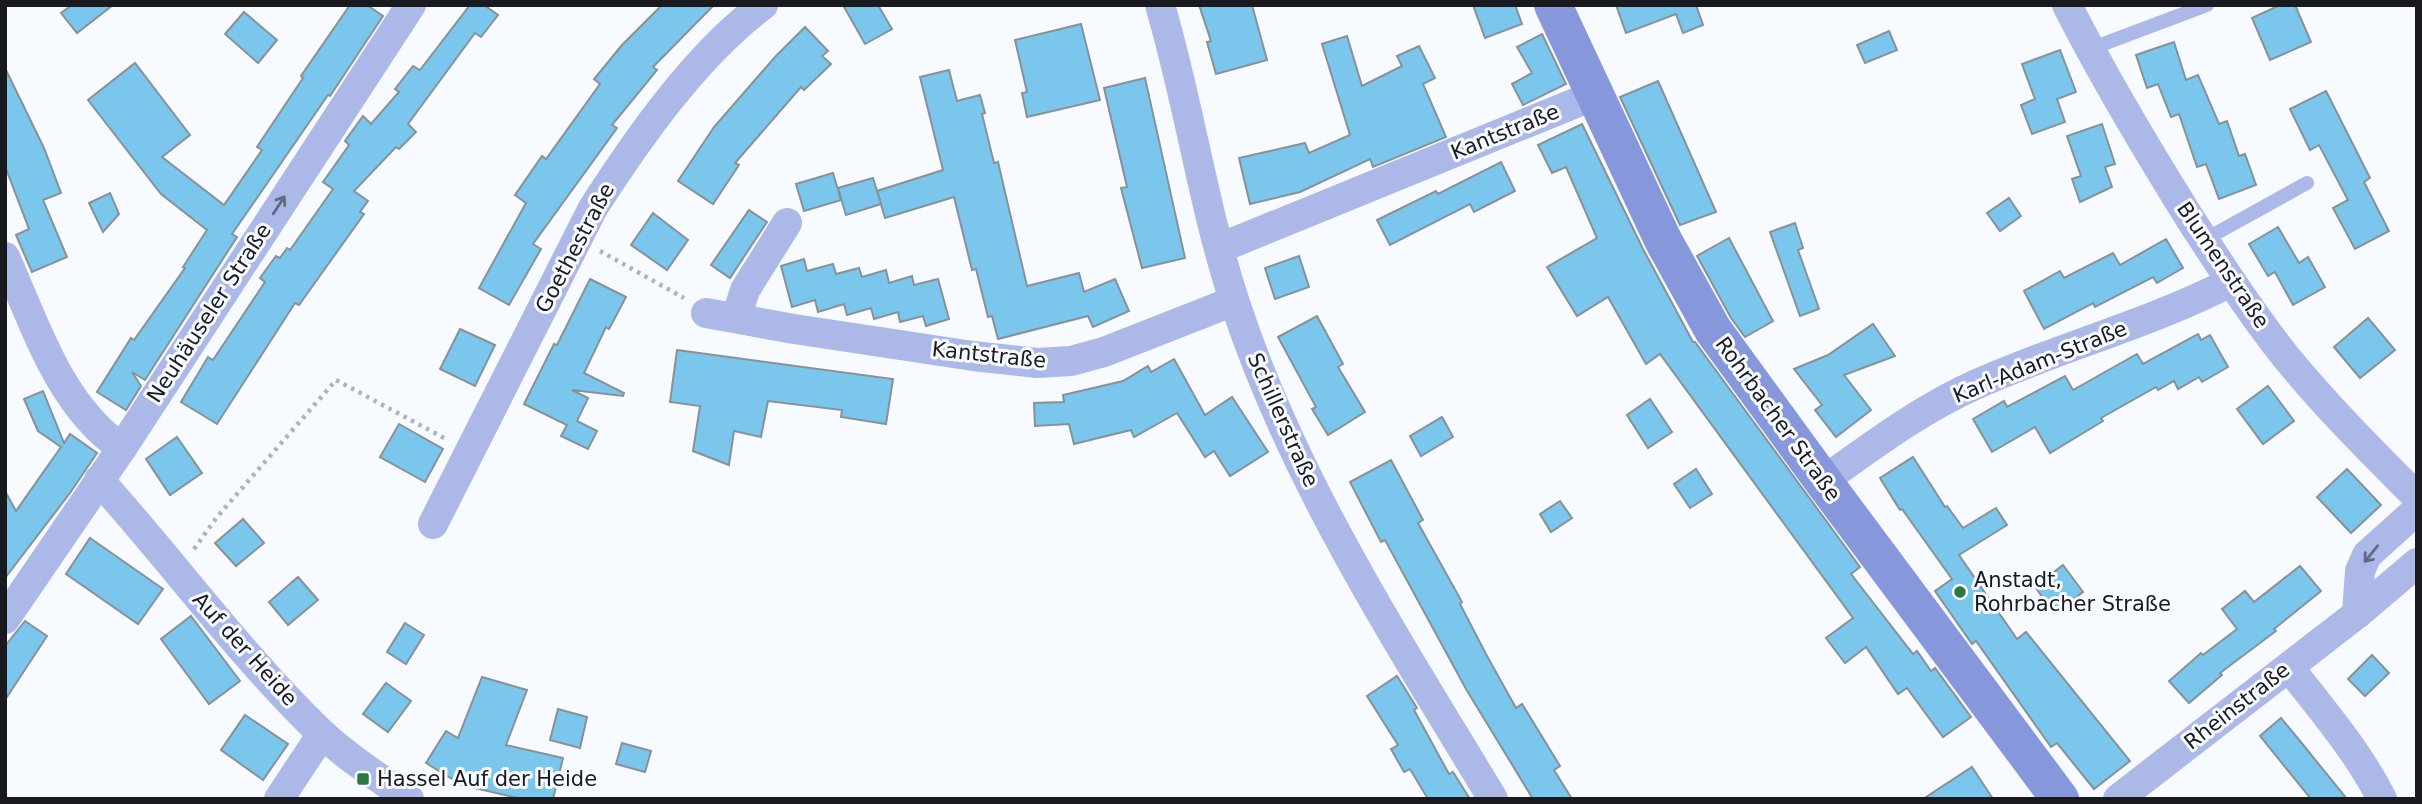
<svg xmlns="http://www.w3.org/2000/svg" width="2422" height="804" viewBox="0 0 2422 804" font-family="'DejaVu Sans',sans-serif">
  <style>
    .building { fill: #7bc6ec; stroke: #879298; stroke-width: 2 }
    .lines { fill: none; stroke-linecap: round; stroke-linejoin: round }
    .path { stroke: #b0b3b7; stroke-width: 4.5; stroke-dasharray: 3.5 5; stroke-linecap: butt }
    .lane { stroke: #acb8e8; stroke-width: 14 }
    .street { stroke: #acb8e8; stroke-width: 30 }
    .secondary { stroke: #8797dc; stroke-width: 38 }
    .oneway { stroke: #626983 }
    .poi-dot { fill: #307642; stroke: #f7fafe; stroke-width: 2.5 }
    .labels { text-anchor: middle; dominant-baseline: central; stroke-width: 6; stroke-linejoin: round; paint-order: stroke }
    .street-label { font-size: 21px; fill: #181a1e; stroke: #f7fafe }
    .poi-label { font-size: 21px; fill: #181a1e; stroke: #f7fafe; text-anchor: start }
  </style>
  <rect width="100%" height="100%" fill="#f7fafe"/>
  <!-- building -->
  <g class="building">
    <path d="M72 5H113L77 33 61 13Z"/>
    <path d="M350 5H367L383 16 336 87 330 96 328 95 232 234 237 237 145 380 132 372 141 386 126 410 97 392 131 338 134 340 185 268 183 267 207 230 161 194 88 100 135 63 190 135 162 157 224 205 262 150 257 147 303 78 301 76Z"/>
    <path d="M470 5H484L498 15 481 37 475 33 408 124 416 132 399 149 396 147 354 191 368 201 360 212 364 214 299 305 295 303 217 424 181 402 208 357 213 360 265 282 260 278 276 256 280 258 287 248 290 250 333 189 323 182 349 145 345 141 363 116 371 124 399 92 395 89 413 66 420 70Z"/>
    <path d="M662 5H714L653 67 657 70 612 125 617 128 533 244 541 249 509 305 479 288 526 203 515 195 542 156 546 159 600 84 594 79 622 45Z"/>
    <path d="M843 5H878L892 29 865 44Z"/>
    <path d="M1199 5H1252L1267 60 1216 74 1207 42 1211 41Z"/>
    <path d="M1473 5H1515L1522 24 1485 38Z"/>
    <path d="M1616 5H1696L1703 25 1683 33 1676 14 1626 33Z"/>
    <path d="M2280 5H2295L2311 42 2270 60 2252 18Z"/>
    <path d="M244 12 277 40 258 63 225 34Z"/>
    <path d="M1081 24 1100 100 1027 117 1022 93 1027 92 1015 40Z"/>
    <path d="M805 27 828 51 822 56 831 64 804 90 801 87 735 163 739 165 713 204 678 181 714 127 775 57Z"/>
    <path d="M1889 31 1897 50 1865 63 1857 45Z"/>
    <path d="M1542 34 1566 84 1523 105 1512 84 1532 73 1517 47Z"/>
    <path d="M1347 36 1362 86 1402 66 1397 56 1419 46 1435 78 1423 84 1446 137 1373 167 1370 159 1300 192 1250 204 1239 158 1305 143 1309 153 1350 135 1322 44Z"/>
    <path d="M2174 42 2186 80 2198 75 2219 124 2227 121 2239 156 2245 154 2256 185 2219 199 2206 164 2197 167 2179 114 2171 117 2158 84 2147 88 2136 55Z"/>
    <path d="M2060 50 2076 92 2057 99 2065 122 2032 134 2021 105 2035 99 2022 64Z"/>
    <path d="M5 68 44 148 61 193 43 200 67 257 32 272 16 235 29 229 5 166Z"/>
    <path d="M949 70 957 101 980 95 985 113 982 114 994 163 998 162 1027 286 1079 273 1084 292 1115 279 1129 311 1093 327 1088 316 998 339 992 316 988 317 976 269 972 270 954 197 885 218 877 191 943 170 920 77Z"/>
    <path d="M1145 78 1185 258 1142 268 1121 188 1127 187 1104 88Z"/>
    <path d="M1658 81 1716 212 1680 225 1620 97Z"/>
    <path d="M2326 91 2370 178 2364 182 2389 231 2355 249 2333 208 2348 200 2319 145 2310 150 2290 109Z"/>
    <path d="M1582 124 1643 249 1693 342H1695L1860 567 1851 574 1913 654 1917 651 1931 671 1935 668 1971 717 1943 737 1907 688 1898 694 1866 647 1845 663 1826 638 1853 618 1660 354 1646 364 1608 297 1577 316 1547 267 1597 238 1566 167 1552 173 1538 145Z"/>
    <path d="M2102 124 2115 164 2105 167 2112 187 2080 202 2072 179 2081 176 2067 136Z"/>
    <path d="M1501 162 1515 191 1474 212 1470 204 1390 245 1377 220 1436 191 1438 194Z"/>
    <path d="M833 173 841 200 804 211 796 184Z"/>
    <path d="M873 178 881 204 846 215 838 188Z"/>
    <path d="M110 193 119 214 103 232 89 203Z"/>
    <path d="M2009 198 2021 216 2000 231 1987 213Z"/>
    <path d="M749 210 767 222 730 278 711 265Z"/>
    <path d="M653 213 688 240 667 270 631 245Z"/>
    <path d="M1795 223 1803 248 1798 250 1819 309 1800 316 1770 232Z"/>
    <path d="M2278 227 2299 263 2308 257 2325 287 2293 305 2275 272 2268 276 2249 244Z"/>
    <path d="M1729 238 1773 321 1745 337 1731 318 1697 256Z"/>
    <path d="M2166 239 2183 268 2157 283 2153 277 2095 307 2093 303 2044 329 2024 291 2060 271 2064 278 2113 253 2120 265Z"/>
    <path d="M1299 256 1309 287 1275 299 1265 268Z"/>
    <path d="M804 259 807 271 833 264 836 274 859 268 862 277 886 270 889 283 912 276 914 285 938 279 949 319 926 326 923 316 900 322 898 312 874 319 871 308 847 315 844 304 818 312 815 300 792 307 781 266Z"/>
    <path d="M590 279 626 297 609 329 606 327 584 373 624 393 623 396 572 390 588 398 577 421 597 431 588 449 561 436 567 425 524 404 554 344 557 345Z"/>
    <path d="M1317 316 1343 364 1338 367 1365 412 1328 435 1312 409 1316 407 1278 337Z"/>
    <path d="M2368 318 2395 350 2360 378 2334 347Z"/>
    <path d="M1873 324 1895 356 1844 375 1871 410 1836 437 1815 410 1822 405 1794 369 1828 355Z"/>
    <path d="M460 329 495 345 475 386 440 369Z"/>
    <path d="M2198 334 2201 340 2210 335 2228 367 2202 382 2199 377 2178 389 2174 381 2158 390 2156 387 2101 418 2103 421 2050 453 2035 427 1992 452 1973 419 2004 401 2007 407 2065 376 2073 390 2137 354 2143 364Z"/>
    <path d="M677 350 893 379 886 424 841 417 842 410 768 401 761 437 734 431 729 465 693 451 700 406 670 402Z"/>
    <path d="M1174 359 1205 415 1232 397 1268 452 1230 476 1214 451 1205 457 1177 413 1134 437 1131 430 1074 444 1069 424 1035 426 1034 403 1064 402 1063 395 1123 381 1148 366 1151 372Z"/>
    <path d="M2268 386 2294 421 2263 444 2237 409Z"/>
    <path d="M43 391 64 443 70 434 97 453 70 493 5 578V491L16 511 61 447 38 431 24 399Z"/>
    <path d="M1650 399 1672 432 1648 448 1627 415Z"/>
    <path d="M1442 417 1453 437 1421 456 1410 436Z"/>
    <path d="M399 424 443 449 425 482 380 457Z"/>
    <path d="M177 437 202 473 170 495 146 459Z"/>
    <path d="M1913 457 1945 507 1947 506 1963 528 1996 508 2007 525 1959 555 2017 639 2026 632 2130 761 2094 789 2057 743 2051 747 1976 641 1972 644 1935 591 1952 579 1902 509 1900 510 1880 478Z"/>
    <path d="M1391 460 1423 520 1418 523 1462 602 1460 604 1487 656 1516 708 1522 704 1560 766 1554 770 1572 799H1533L1466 689 1385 540 1381 542 1350 482Z"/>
    <path d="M1696 469 1712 494 1690 508 1674 484Z"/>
    <path d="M2347 469 2381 505 2351 533 2317 497Z"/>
    <path d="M1560 501 1572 518 1551 532 1540 514Z"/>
    <path d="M243 519 264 543 236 566 215 543Z"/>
    <path d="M90 538 163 589 138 624 66 574Z"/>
    <path d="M2063 565 2083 592 2054 613 2035 587Z"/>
    <path d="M2300 566 2321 591 2274 629 2276 631 2220 673 2222 675 2189 703 2169 681 2201 653 2203 655 2237 629 2222 609 2245 591 2254 602Z"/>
    <path d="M298 577 318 600 288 625 269 602Z"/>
    <path d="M191 616 240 681 209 704 161 639Z"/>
    <path d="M25 621 47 636 5 700V646Z"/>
    <path d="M405 623 424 635 406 664 387 652Z"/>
    <path d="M2372 655 2389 673 2365 696 2348 679Z"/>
    <path d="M1397 676 1417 708 1414 710 1449 774 1453 772 1470 799H1428L1410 769 1404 772 1391 749 1398 745 1367 696Z"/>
    <path d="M482 677 527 690 506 745 563 758 553 799H522L462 785 426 763 446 731 458 738Z"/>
    <path d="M386 683 411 701 388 732 363 714Z"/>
    <path d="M558 709 587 717 580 748 550 740Z"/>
    <path d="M245 715 288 744 263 780 221 750Z"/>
    <path d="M2281 718 2300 741 2347 799H2311L2260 736Z"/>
    <path d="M622 743 651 751 645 772 616 764Z"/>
    <path d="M1972 767 1993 799H1923Z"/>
  </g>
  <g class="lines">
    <!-- path -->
    <g class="path">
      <path d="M600 251 684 298"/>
      <path d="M194 549 217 517 336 380 448 440"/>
    </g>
    <!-- lane -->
    <g class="lane">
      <path d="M2090 49 2207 5"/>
      <path d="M2204 240 2307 183"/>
    </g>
    <!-- street -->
    <g class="street">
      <path d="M1160 5C1189 103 1203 206 1235 303 1293 480 1397 640 1493 799"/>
      <path d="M2067 5C2104 78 2146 148 2189 217 2220 265 2251 313 2286 357 2326 406 2372 452 2417 497"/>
      <path d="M1220 248 1595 95"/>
      <path d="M5 257C35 324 59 405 122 448"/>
      <path d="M706 313 794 329 973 356 1037 363 1071 361 1104 352 1234 301"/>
      <path d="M736 318 745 290 787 223"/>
      <path d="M99 480C174 563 239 654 320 732 347 757 379 778 409 799"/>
      <path d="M1823 481C1872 446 1921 409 1977 384 2060 347 2149 324 2231 282"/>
      <path d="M433 524 593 208C638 138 696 55 763 5"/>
      <path d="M2357 614 2360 571 2367 555 2417 510"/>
      <path d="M5 619 122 448 411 5"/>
      <path d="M2289 667C2321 709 2358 751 2382 799"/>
      <path d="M279 799 322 734"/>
      <path d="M2118 799 2357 614 2417 563"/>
    </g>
    <!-- secondary -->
    <path class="secondary" d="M1553 5 1663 240 1713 330 1823 481 2060 799"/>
  </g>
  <!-- one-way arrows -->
  <defs><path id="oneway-shaft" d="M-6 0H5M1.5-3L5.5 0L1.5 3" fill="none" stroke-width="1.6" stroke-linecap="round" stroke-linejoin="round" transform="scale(1.75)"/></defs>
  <g class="oneway">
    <use href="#oneway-shaft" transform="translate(279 205) rotate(-57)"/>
    <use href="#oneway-shaft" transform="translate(2371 554) rotate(129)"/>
  </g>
  <!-- markers -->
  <g class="poi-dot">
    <circle cx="1960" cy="592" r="7"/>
    <rect x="356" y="772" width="14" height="14" rx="3.5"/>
  </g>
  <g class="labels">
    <!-- street labels -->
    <g class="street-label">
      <text transform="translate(1505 132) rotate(-22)">Kantstraße</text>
      <text transform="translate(575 248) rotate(-62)">Goethestraße</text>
      <text transform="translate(2223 265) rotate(56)">Blumenstraße</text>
      <text transform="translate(209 313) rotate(-57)">Neuhäuseler Straße</text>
      <text transform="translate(989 355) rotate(6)">Kantstraße</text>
      <text transform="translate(2040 362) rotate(-22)">Karl-Adam-Straße</text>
      <text transform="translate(1778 419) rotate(54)">Rohrbacher Straße</text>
      <text transform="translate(1283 420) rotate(66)">Schillerstraße</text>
      <text transform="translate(245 649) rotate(48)">Auf der Heide</text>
      <text transform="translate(2237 706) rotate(-38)">Rheinstraße</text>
    </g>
    <!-- poi labels -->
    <g class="poi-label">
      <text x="1974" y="580">Anstadt,<tspan x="1974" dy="24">Rohrbacher Straße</tspan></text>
      <text x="377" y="779">Hassel Auf der Heide</text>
    </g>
  </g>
  <!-- border -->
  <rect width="2422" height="804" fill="none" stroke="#181a1e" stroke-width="14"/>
</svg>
